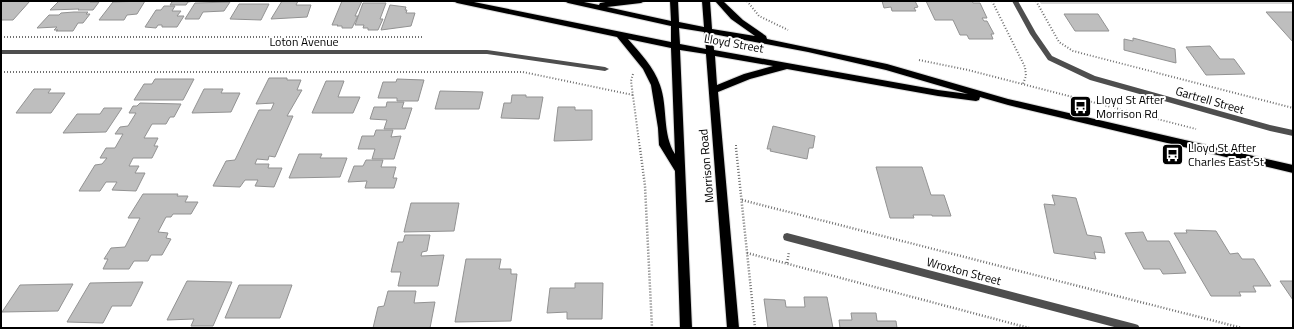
<svg xmlns="http://www.w3.org/2000/svg" width="1294" height="329" viewBox="0 0 1294 329" font-family="'Titillium Web',sans-serif">
  <style>
    .green { fill: #d5d5d5 }
    .building { fill: #bebebe; stroke: #929292 }
    .lines { fill: none; stroke-linecap: round; stroke-linejoin: round }
    .primary-casing { stroke: #dbdbdb; stroke-width: 2 }
    .path-far1 { stroke: #707070; stroke-width: 2; stroke-dasharray: 1 2; stroke-linecap: butt }
    .path { stroke: #707070; stroke-width: 2.5; stroke-dasharray: 1 2; stroke-linecap: butt }
    .minor { fill: #4e4e4e; fill-rule: evenodd }
    .primary { fill: #000; fill-rule: evenodd }
    .labels { text-anchor: middle; dominant-baseline: central; stroke-width: 4; stroke-linejoin: round; paint-order: stroke }
    .street-label { font-size: 12px; fill: #000; stroke: #fff }
    .poi-label { font-size: 12px; fill: #000; stroke: #fff; text-anchor: start }
  </style>
  <rect width="100%" height="100%" fill="#fff"/>
  <!-- green -->
  <path class="green" d="M1039 1H1293V4H1041Z"/>
  <!-- building -->
  <g class="building">
    <path d="M1 1H30L13 20H1Z"/>
    <path d="M59 1H91L90 2H99L93 10H78L79 9 50 10Z"/>
    <path d="M145 1 137 14 127 15 124 20H99L113 2Z"/>
    <path d="M194 1 188 2 186 5H170L172 2 170 1Z"/>
    <path d="M282 1H298L296 5H311L307 17 271 19Z"/>
    <path d="M342 1H362L355 16H358L352 28H342V26H337L338 25H332Z"/>
    <path d="M882 1H915L918 7 914 8 916 11H892L891 7 884 8Z"/>
    <path d="M926 1H972L973 3H980L987 18H982L984 21H987L994 34H991L993 39H969L967 35H960L953 20H935Z"/>
    <path d="M230 2 224 11 203 12 199 19H185L195 3Z"/>
    <path d="M363 3H386L380 19H383L378 30H368V28H363L364 25H355Z"/>
    <path d="M239 4H269L261 20 230 19Z"/>
    <path d="M390 5 406 7 405 10H407L406 13H415L411 26 381 30Z"/>
    <path d="M164 6H175L172 11H181L177 16H184L177 27H162V25H158L156 28 145 27 156 10H161Z"/>
    <path d="M74 12H88L86 14H90L83 23H78L73 31H56L58 30H54L57 27 37 28 49 15H59L61 13Z"/>
    <path d="M1266 12H1293V42Z"/>
    <path d="M1064 14H1098L1109 31H1075Z"/>
    <path d="M1133 38 1175 49 1176 63 1124 50V39L1133 41Z"/>
    <path d="M1210 46 1220 59H1234L1245 74 1206 75 1186 47Z"/>
    <path d="M269 78H287V80H301L297 90H302L287 116H293L275 157 269 156 268 160 257 159 255 164H269L268 168H282L274 187 255 186 258 180H245L240 187 213 186 226 161 235 160 259 110H271L274 103 256 104Z"/>
    <path d="M155 79H194L183 100H134L144 84H152Z"/>
    <path d="M397 79 424 80 418 101H397V98H378L383 82H396Z"/>
    <path d="M326 81H344L338 97H360L353 113H312Z"/>
    <path d="M34 89H51L48 93H65L51 113H16Z"/>
    <path d="M204 89H223L221 93H240L231 112 192 113Z"/>
    <path d="M440 91 483 92 479 109H435Z"/>
    <path d="M512 95H526V97H543L539 119 501 118 504 103H511Z"/>
    <path d="M387 102H404L402 108H412L405 129H384L387 120 370 119 374 107H386Z"/>
    <path d="M140 103 181 104 174 117H170L166 124H152L144 138H158L154 146H158L152 158H133L129 166H139L135 173H145L136 191 112 190 117 182H106L100 191H79L95 165 102 164 107 158H100L106 148H115L123 134H115L120 127 128 126 136 113H129L133 106H137Z"/>
    <path d="M558 107H575V110H592V140L554 141Z"/>
    <path d="M104 108H122L106 132 63 133 77 114H100Z"/>
    <path d="M773 126 815 136 813 148H809L807 159 770 151 771 149H767Z"/>
    <path d="M376 130H393L391 137 401 136 394 159H372L375 149H358L362 136H374Z"/>
    <path d="M299 154H322L320 158H347L340 177 289 178Z"/>
    <path d="M366 160H383L381 167H396L393 178H397L394 188H365L367 181 348 182 354 166H363Z"/>
    <path d="M876 167H922L931 195H944L951 216H932V215H913L914 218H890Z"/>
    <path d="M143 194H178L177 196H188L185 202H198L191 214H173L171 217H166L158 232 168 233 166 238 171 239 162 255H151L148 261H134L129 269H103L108 259H104L111 248 125 247 140 218H128Z"/>
    <path d="M1052 195 1076 198 1087 235 1101 237 1105 253 1094 252 1096 259 1054 253 1044 204 1055 205Z"/>
    <path d="M411 203H459L454 231 404 232Z"/>
    <path d="M1186 230 1216 231 1230 254 1238 253 1242 259H1254L1271 286H1253L1256 292H1239L1241 296H1211L1174 233H1187Z"/>
    <path d="M1143 232 1147 241H1169L1186 273 1163 274 1160 269H1144L1125 233Z"/>
    <path d="M405 235H430L427 251 422 252 421 256 444 255 438 286H398L401 272H391L398 242H403Z"/>
    <path d="M466 259H501L499 269H511V274H517L511 321 455 322Z"/>
    <path d="M187 281 232 282 213 326H191L194 319 167 320Z"/>
    <path d="M1280 281H1293V300Z"/>
    <path d="M143 282 131 306H112L103 323 67 322 90 283Z"/>
    <path d="M575 283H603L602 319H567V312L547 313 550 288H575Z"/>
    <path d="M73 284 58 311 2 312 20 285Z"/>
    <path d="M239 285H292L280 318H225Z"/>
    <path d="M388 291H416L414 303 435 302 430 328H373L378 307 384 306Z"/>
    <path d="M804 297H827L833 328H768L764 299 785 300 786 307H805Z"/>
    <path d="M851 313H876L877 321H896L897 328H840L839 320H852Z"/>
  </g>
  <g class="lines">
    <defs>
      <path id="primary" d="M453 1H469L671 42V26L568 3 564 1H579L599 5 600 3C615 0 630 1 645 1L641 3 607 7 671 21 670 1H678L679 22 704 27 702 1H710L712 29 755 36 731 19 715 1H723L743 20 766 36 767 39 887 64 1008 99 1293 165V173L1008 105 980 97 979 100 976 101 938 96 787 69 750 79 718 92 739 328H727L706 54 680 50 692 328H680L675 171 659 145 658 128 651 85 643 69 617 37 457 3ZM679 28 704 32 706 49 680 44ZM713 34 808 52 886 70 968 94 938 90 714 50ZM628 39 671 48 675 154C662 134 668 107 660 85 654 67 640 53 628 39ZM715 56 773 66 744 74 717 85Z"/>
    </defs>
    <!-- primary casing -->
    <use href="#primary" class="primary-casing"/>
    <!-- path-far1 -->
    <g class="path-far1">
      <path d="M747 1 759 16 788 30"/>
      <path d="M992 1 1025 67 1026 76 1023 84"/>
      <path d="M1036 1 1059 42 1073 51 1293 108"/>
      <path d="M1 37H423"/>
      <path d="M919 60 968 70 1196 129"/>
      <path d="M1 72H523L633 95"/>
      <path d="M633 74 631 81 640 149"/>
      <path d="M736 145V149"/>
    </g>
    <!-- path -->
    <g class="path">
      <path d="M640 148 645 186 652 328"/>
      <path d="M736 148 755 328"/>
      <path d="M742 200 1242 328"/>
      <path d="M747 253 1029 328"/>
      <path d="M787 263 789 252"/>
    </g>
    <!-- minor -->
    <g class="minor">
      <path d="M1012 1H1018L1036 33 1052 56 1095 76 1270 125 1293 130V136L1270 131 1090 80 1048 60 1030 34Z"/>
      <path d="M1 50H487L605 67 609 69 605 71 487 54H1Z"/>
      <path d="M787 233 1135 324 1138 325 1140 328H1118L787 241 784 240 783 237 784 234Z"/>
    </g>
    <!-- primary -->
    <use href="#primary" class="primary"/>
  </g>
  <!-- icons -->
  <defs>
    <symbol id="bus-square" viewBox="-11 -11 22 22"><rect x="-9" y="-9" width="18" height="18" rx="4" fill="#000" stroke="#fff"/><path d="M-5-6H5V4H4V6H2V4H-2V6H-4V4H-5ZM-3.5-4V0h7V-4ZM-3.5 1.2v1.5H-2V1.2ZM2 1.2v1.5H3.5V1.2Z" fill="#fff"/></symbol>
  </defs>
  <g fill-rule="evenodd">
    <use href="#bus-square" x="1068" y="94" width="25" height="25"/>
    <use href="#bus-square" x="1160" y="142" width="25" height="25"/>
  </g>
  <g class="labels">
    <!-- street labels -->
    <g class="street-label">
      <text x="304" y="41">Loton Avenue</text>
      <text transform="translate(734 43) rotate(10)">Lloyd Street</text>
      <text transform="translate(1210 100) rotate(16)">Gartrell Street</text>
      <text transform="translate(706 166) rotate(-95)">Morrison Road</text>
      <text transform="translate(964 271) rotate(15)">Wroxton Street</text>
    </g>
    <!-- poi labels -->
    <g class="poi-label">
      <text x="1096" y="99">Lloyd St After<tspan x="1096" dy="14">Morrison Rd</tspan></text>
      <text x="1188" y="147">Lloyd St After<tspan x="1188" dy="14">Charles East St</tspan></text>
    </g>
  </g>
  <!-- border -->
  <rect width="1294" height="329" fill="none" stroke="#000000" stroke-width="4"/>
</svg>
